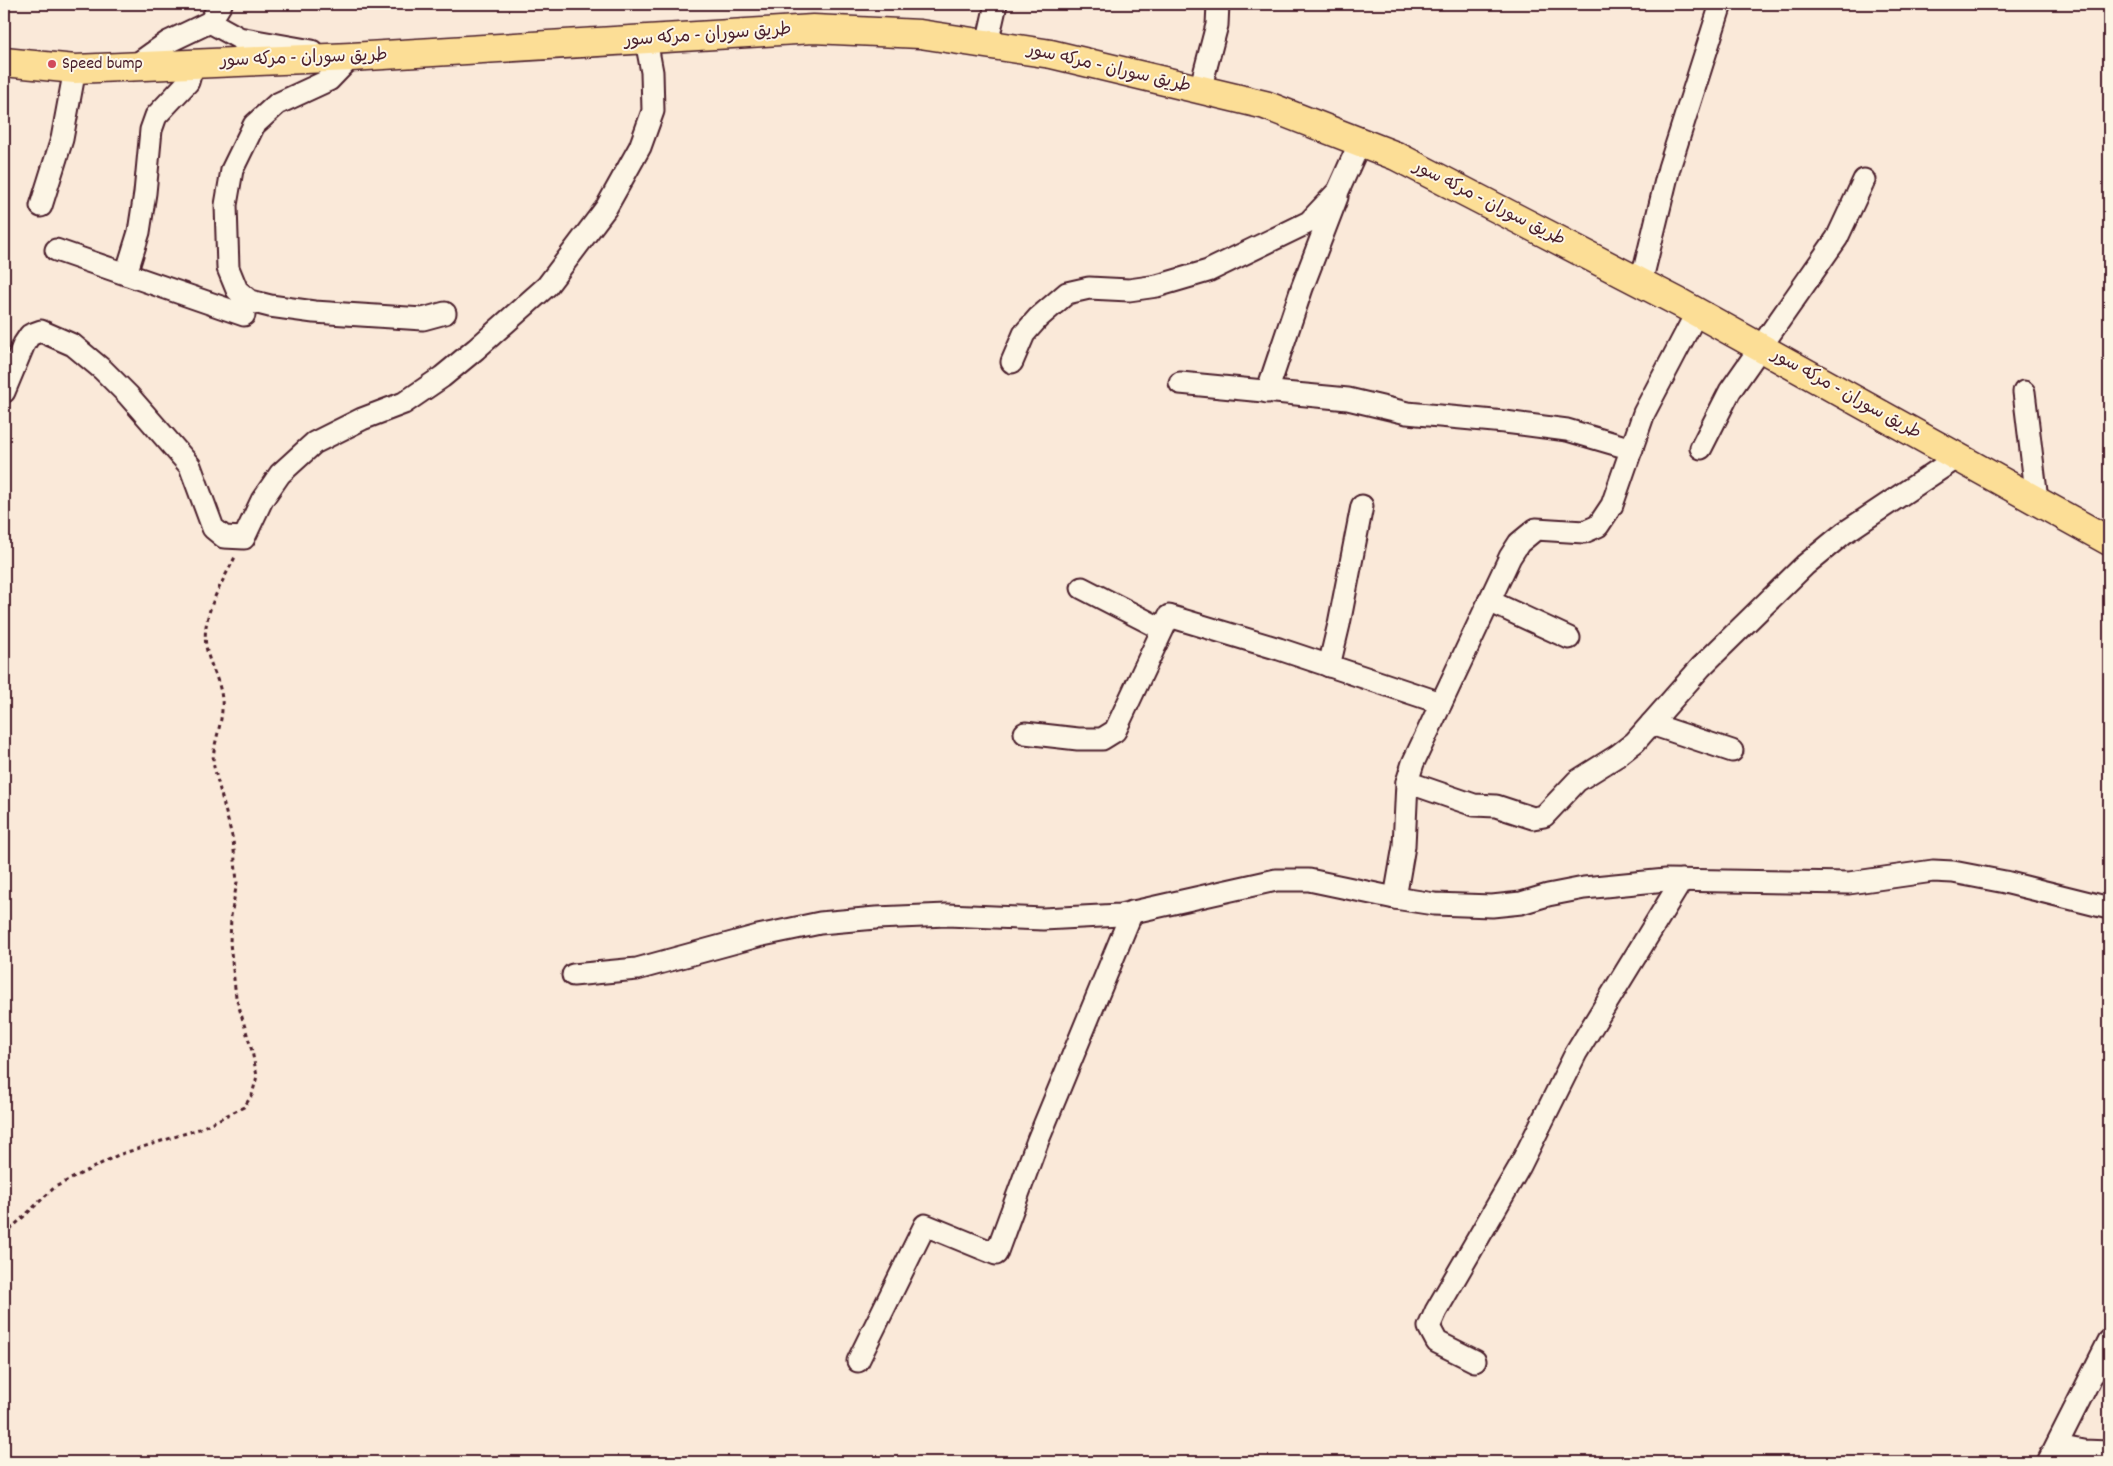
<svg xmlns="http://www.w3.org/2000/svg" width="2113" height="1466" viewBox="0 0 2113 1466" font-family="Dekko,'Playpen Sans Arabic',sans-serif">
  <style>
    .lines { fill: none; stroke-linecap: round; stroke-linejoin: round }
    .minor-casing { stroke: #4a1f2b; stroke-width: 25 }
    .major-casing { stroke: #4a1f2b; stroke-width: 31 }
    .path { stroke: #4a1f2b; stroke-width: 3; stroke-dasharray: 4 4; stroke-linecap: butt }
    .minor { stroke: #fcf5e5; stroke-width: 21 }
    .major { stroke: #fcde96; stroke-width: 28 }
    .poi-dot { fill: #d1495b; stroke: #fcf5e5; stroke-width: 2 }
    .labels { text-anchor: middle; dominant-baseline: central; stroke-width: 4; stroke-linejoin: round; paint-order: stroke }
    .street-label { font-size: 18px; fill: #4a1f2b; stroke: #fcf5e5 }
    .poi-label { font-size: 18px; fill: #4a1f2b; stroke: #fcf5e5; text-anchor: start }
  </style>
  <rect width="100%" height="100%" fill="#fae9d9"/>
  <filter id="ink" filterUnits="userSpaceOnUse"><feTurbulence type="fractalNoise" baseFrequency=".02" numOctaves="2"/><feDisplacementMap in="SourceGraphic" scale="10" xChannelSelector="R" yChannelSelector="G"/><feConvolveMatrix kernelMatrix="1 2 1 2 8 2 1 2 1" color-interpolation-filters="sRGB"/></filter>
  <g filter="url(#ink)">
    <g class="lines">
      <defs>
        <g id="minor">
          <path d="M210 22 239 38 312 51"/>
          <path d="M987 44 996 4"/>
          <path d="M351 57 329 80 277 104 254 125 232 170 226 205 228 268 237 290 250 301 270 306 314 312 423 319 445 313"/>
          <path d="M133 67 168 42 210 22 221 4"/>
          <path d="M1200 90 1217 25 1218 4"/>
          <path d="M41 206 62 139 75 69"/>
          <path d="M56 250 244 315 242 295"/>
          <path d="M126 274 139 232 145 193 151 130 156 116 188 82 193 64"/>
          <path d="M1641 283 1669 168 1721 4"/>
          <path d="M1012 362 1024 334 1038 318 1067 293 1089 288 1129 290 1157 286 1208 271 1309 222 1338 191 1360 142"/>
          <path d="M1180 383 1348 399 1407 413 1505 422 1567 430 1632 449"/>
          <path d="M4 392 24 344 30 335 41 331 73 345 103 370 128 395 190 466 213 528 224 537 244 538 262 500 280 474 314 443 362 419 404 403 442 377 476 349 547 286 606 208 640 147 653 111 652 72 646 40"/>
          <path d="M1267 392 1302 288 1337 197"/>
          <path d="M2024 392 2037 500"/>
          <path d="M1701 448 1730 391 1837 238 1864 180"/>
          <path d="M1082 588 1162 629"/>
          <path d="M1489 601 1569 638"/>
          <path d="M1329 666 1339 624 1362 506"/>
          <path d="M1651 724 1732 751"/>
          <path d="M1025 733 1078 739H1102L1115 731 1169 616 1279 649 1441 703"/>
          <path d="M1407 782 1474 805 1496 806 1533 818 1544 816 1577 781 1617 756 1635 742 1701 667 1805 565 1844 533 1958 457"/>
          <path d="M1395 898 1404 846 1407 782 1413 763 1510 557 1519 543 1536 529 1584 532 1598 526 1612 505 1644 413 1697 312"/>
          <path d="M573 975 637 969 758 936 820 923 876 918 947 915 1043 919 1120 915 1276 880H1309L1395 898 1434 904 1492 906 1521 903 1548 895 1584 888 1666 880 1849 883 1933 871 1953 872 2005 882 2109 908"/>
          <path d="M858 1361 925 1225 996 1254 1038 1140 1132 912"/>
          <path d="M1475 1361 1437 1342 1429 1327 1436 1311 1520 1166 1576 1053 1682 880"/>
          <path d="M2057 1446 2083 1451 2109 1452"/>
          <path d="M2048 1462 2109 1341"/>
        </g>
        <path id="major" d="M4 62 75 69 351 57 813 29 920 34 1051 54 1265 105 1396 156 1682 304 2109 541"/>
      </defs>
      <!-- minor casing -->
      <use href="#minor" class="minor-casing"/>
      <!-- major casing -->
      <use href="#major" class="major-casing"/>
      <!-- path -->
      <path class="path" d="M4 1235 55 1187 118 1155 199 1129 244 1107 252 1095 257 1076 252 1051 236 997 230 943 231 916 237 882 233 840 213 763C213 744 221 728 222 710 224 686 212 672 207 651 199 618 221 585 235 557"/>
      <!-- minor -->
      <use href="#minor" class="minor"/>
      <!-- major -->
      <use href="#major" class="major"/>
    </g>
  </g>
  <!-- markers -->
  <circle class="poi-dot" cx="52" cy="64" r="5"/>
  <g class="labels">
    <!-- street labels -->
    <g class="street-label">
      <text transform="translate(708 36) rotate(-4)">طريق سوران - مركه سور</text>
      <text transform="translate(304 59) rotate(-2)">طريق سوران - مركه سور</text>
      <text transform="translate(1109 69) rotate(13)">طريق سوران - مركه سور</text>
      <text transform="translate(1489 204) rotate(27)">طريق سوران - مركه سور</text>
      <text transform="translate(1846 395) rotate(29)">طريق سوران - مركه سور</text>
    </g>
    <!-- poi labels -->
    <g class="poi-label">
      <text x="62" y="64">Speed bump</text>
    </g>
  </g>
  <!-- margin -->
  <rect width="2113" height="1466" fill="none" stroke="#fcf5e5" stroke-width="20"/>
  <rect x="10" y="10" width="2093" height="1446" fill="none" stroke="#4a1f2b" stroke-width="2" filter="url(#ink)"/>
</svg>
